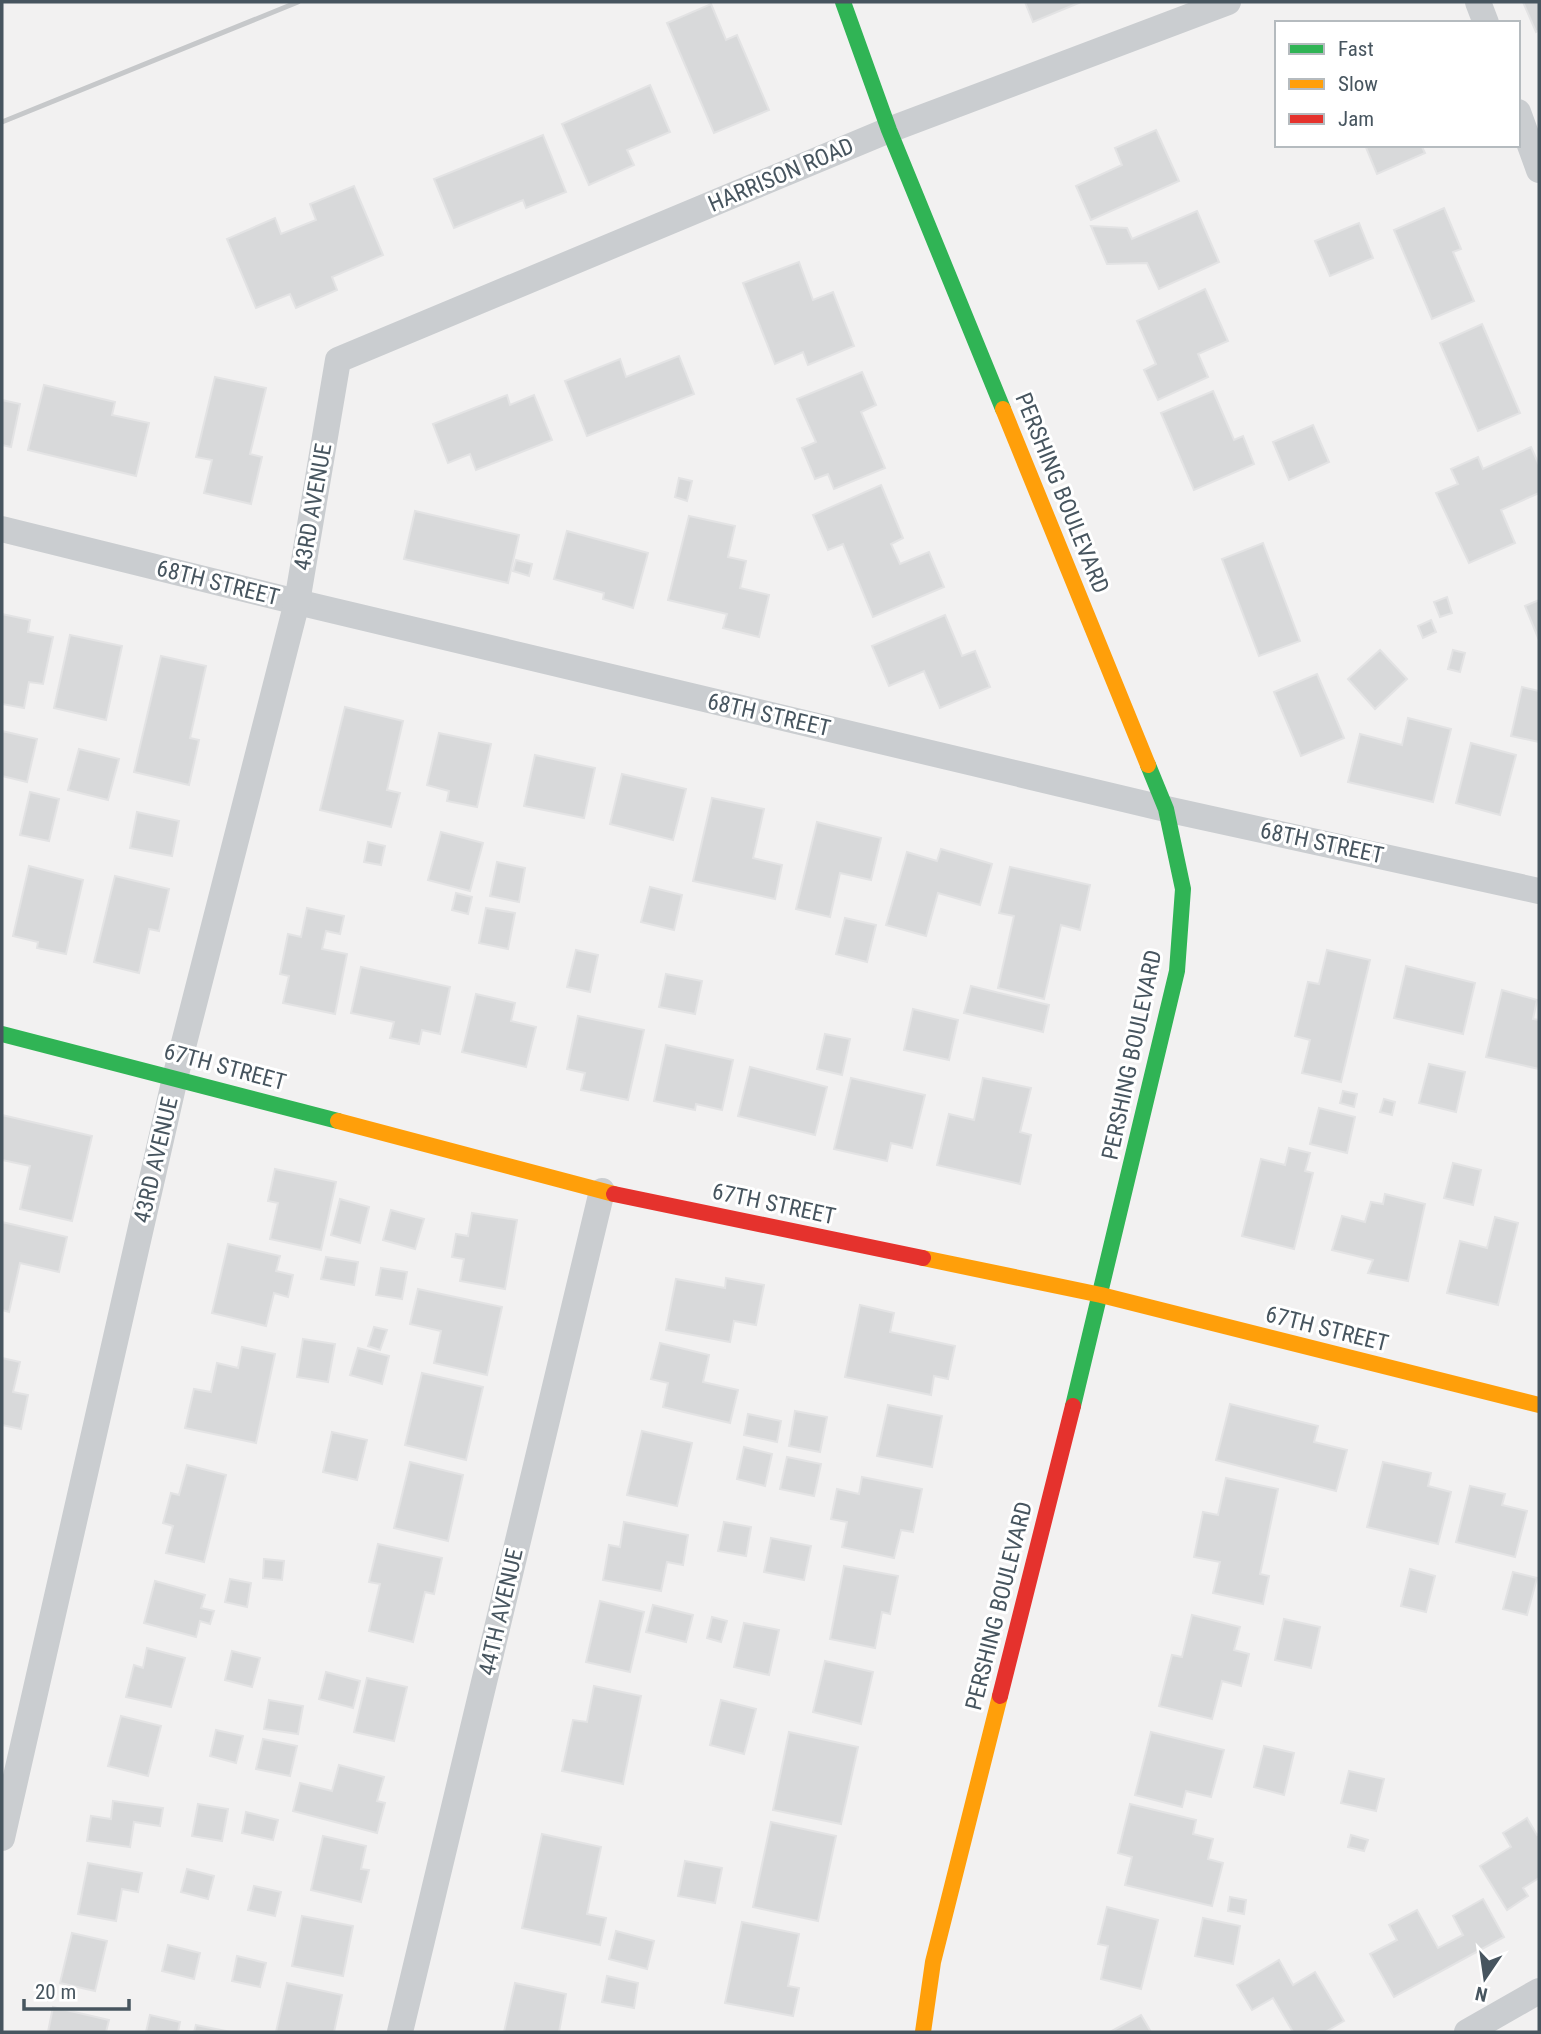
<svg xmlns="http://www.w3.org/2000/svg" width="1541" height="2034" viewBox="0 0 1541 2034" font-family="'Roboto Condensed',sans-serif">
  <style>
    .building { fill: #d8d9da; stroke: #e3e3e4; stroke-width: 2 }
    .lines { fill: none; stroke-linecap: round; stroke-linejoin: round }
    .street { stroke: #cacdd0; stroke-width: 26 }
    .fast { stroke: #30b455; stroke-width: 16 }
    .slow { stroke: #ff9f0a; stroke-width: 16 }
    .jam { stroke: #e5322d; stroke-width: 16 }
    .rail { stroke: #c6c8ca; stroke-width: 5 }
    .labels { text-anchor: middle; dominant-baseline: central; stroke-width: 6; stroke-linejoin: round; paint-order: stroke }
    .street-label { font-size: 23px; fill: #47555f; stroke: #fff }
  </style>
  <rect width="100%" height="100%" fill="#f2f1f1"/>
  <!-- building -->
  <g class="building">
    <path d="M1025 2H1081L1033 22Z"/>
    <path d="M1523 2H1539V30L1536 32Z"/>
    <path d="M711 4 726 40 737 35 769 110 714 133 667 23Z"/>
    <path d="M650 85 670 132 627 150 634 165 589 185 562 124Z"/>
    <path d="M1156 130 1179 181 1091 220 1076 186 1122 165 1115 148Z"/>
    <path d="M543 135 566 192 526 208 523 200 454 228 434 179Z"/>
    <path d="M1365 145H1421L1425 153 1377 174Z"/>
    <path d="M354 186 383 255 332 277 337 290 296 308 290 294 256 308 227 239 275 218 281 234 316 220 310 204Z"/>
    <path d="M1444 208 1461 249 1453 252 1474 301 1432 319 1394 230Z"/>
    <path d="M1197 211 1219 262 1159 289 1147 263 1107 264 1091 226 1127 228 1132 239Z"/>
    <path d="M1359 223 1373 258 1330 276 1315 241Z"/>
    <path d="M799 262 813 300 833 292 854 346 808 365 803 352 775 364 743 283Z"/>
    <path d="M1205 289 1228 341 1198 354 1208 377 1158 400 1144 370 1156 364 1137 321Z"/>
    <path d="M1482 324 1520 413 1478 431 1440 343Z"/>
    <path d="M679 356 694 394 587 436 565 381 620 359 626 377Z"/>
    <path d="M862 372 876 405 861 412 885 468 834 489 828 474 815 479 802 448 816 442 797 399Z"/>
    <path d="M215 377 266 388 250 454 262 457 251 504 204 493 212 460 196 457Z"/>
    <path d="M44 385 115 402 112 415 149 423 136 476 28 450Z"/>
    <path d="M1213 391 1234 440 1243 436 1254 464 1194 490 1161 413Z"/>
    <path d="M507 395 510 405 534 395 552 440 476 470 470 454 448 463 433 424Z"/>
    <path d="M2 400 20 404 11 447 2 445Z"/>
    <path d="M1313 425 1329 462 1289 480 1273 442Z"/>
    <path d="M1531 447 1539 465V493L1501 510 1515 543 1469 563 1436 493 1458 484 1451 469 1478 457 1483 469Z"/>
    <path d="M679 478 692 481 687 501 675 497Z"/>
    <path d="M881 485 903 538 891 544 900 564 929 552 944 587 873 617 843 544 828 550 813 515Z"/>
    <path d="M415 511 519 535 508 583 404 559Z"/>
    <path d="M689 516 735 526 728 557 746 561 740 588 769 595 759 637 723 628 727 614 668 600Z"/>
    <path d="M567 531 648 553 633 608 603 599 604 593 554 579Z"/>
    <path d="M1263 543 1300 641 1259 656 1222 559Z"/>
    <path d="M516 560 532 564 529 576 513 571Z"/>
    <path d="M1447 597 1452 613 1440 617 1434 602Z"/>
    <path d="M1539 600V640L1525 606Z"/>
    <path d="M2 614 30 620 28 632 53 637 43 684 29 682 24 708 2 704Z"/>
    <path d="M945 615 962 656 975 651 990 687 940 708 924 671 889 686 872 646Z"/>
    <path d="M1431 620 1436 632 1423 638 1418 626Z"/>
    <path d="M70 635 122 646 106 720 54 708Z"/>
    <path d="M1380 650 1407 679 1375 709 1348 679Z"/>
    <path d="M1453 650 1465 653 1460 672 1448 669Z"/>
    <path d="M161 656 206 666 190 738 199 740 189 785 134 772Z"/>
    <path d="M1317 674 1344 738 1301 756 1274 692Z"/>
    <path d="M1522 687 1539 691V742L1511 736Z"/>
    <path d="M345 707 403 721 387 790 400 793 391 827 320 810Z"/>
    <path d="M1408 718 1451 729 1433 802 1348 782 1360 734 1402 745Z"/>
    <path d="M2 731 37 739 27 782 2 776Z"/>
    <path d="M439 733 491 744 477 807 447 801 449 791 427 785Z"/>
    <path d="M1471 743 1516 755 1500 815 1456 803Z"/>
    <path d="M79 749 119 759 108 800 68 790Z"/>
    <path d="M535 755 595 768 584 818 524 806Z"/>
    <path d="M622 774 686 789 673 840 610 824Z"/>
    <path d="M30 792 59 799 49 841 20 835Z"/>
    <path d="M712 798 764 809 753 858 782 865 775 899 693 881Z"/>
    <path d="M137 812 179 821 172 856 130 848Z"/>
    <path d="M817 822 881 838 871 880 840 873 830 917 796 909Z"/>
    <path d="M441 832 483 843 470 891 428 880Z"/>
    <path d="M368 842 385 846 381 865 364 862Z"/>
    <path d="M941 849 992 864 980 905 938 893 926 936 886 925 907 852 937 861Z"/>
    <path d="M497 862 525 868 519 902 490 896Z"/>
    <path d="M29 866 83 880 66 954 37 948 38 942 13 936Z"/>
    <path d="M1010 867 1090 885 1080 930 1061 925 1044 999 998 988 1014 916 999 913Z"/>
    <path d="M115 876 169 889 159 931 149 929 139 973 94 962Z"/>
    <path d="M650 887 682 895 674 930 641 922Z"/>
    <path d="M456 893 472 897 468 914 452 910Z"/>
    <path d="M307 908 344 916 340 934 326 931 322 949 347 954 335 1014 283 1003 289 976 280 974 288 934 301 937Z"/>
    <path d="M486 908 515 913 508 949 479 943Z"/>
    <path d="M845 918 876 925 867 962 836 954Z"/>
    <path d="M576 950 598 955 590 992 567 987Z"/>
    <path d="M1327 950 1370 960 1341 1082 1302 1073 1310 1040 1295 1036 1308 982 1319 984Z"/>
    <path d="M1406 966 1475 983 1463 1034 1394 1018Z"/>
    <path d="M361 967 450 987 440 1034 422 1030 419 1044 390 1038 394 1022 351 1013Z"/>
    <path d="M666 974 702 981 695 1014 659 1007Z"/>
    <path d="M971 986 1049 1005 1043 1032 964 1013Z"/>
    <path d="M1502 990 1537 1000 1533 1019 1539 1020V1069L1486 1057Z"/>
    <path d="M476 994 515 1003 511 1021 536 1027 526 1067 462 1052Z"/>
    <path d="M913 1009 958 1020 949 1060 904 1050Z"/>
    <path d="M578 1016 644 1030 628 1100 581 1090 585 1073 567 1069Z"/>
    <path d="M825 1034 850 1039 842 1075 817 1069Z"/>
    <path d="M666 1045 733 1060 722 1110 696 1104 695 1110 654 1101Z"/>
    <path d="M1429 1064 1465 1072 1456 1112 1419 1103Z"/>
    <path d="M750 1067 827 1087 815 1135 738 1116Z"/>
    <path d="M851 1078 925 1095 912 1148 891 1143 887 1161 834 1149Z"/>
    <path d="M983 1078 1031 1088 1020 1132 1031 1135 1020 1184 937 1165 949 1114 974 1120Z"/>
    <path d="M1343 1091 1357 1094 1354 1107 1340 1103Z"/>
    <path d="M1384 1099 1395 1102 1392 1115 1380 1112Z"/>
    <path d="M1319 1108 1355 1117 1347 1153 1310 1144Z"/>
    <path d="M2 1115 92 1136 72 1221 20 1209 30 1166 2 1160Z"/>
    <path d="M1289 1148 1310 1153 1305 1171 1313 1173 1294 1249 1242 1236 1261 1159 1285 1165Z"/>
    <path d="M1453 1163 1481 1170 1473 1205 1444 1198Z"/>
    <path d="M275 1169 336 1182 321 1250 270 1239 278 1203 268 1201Z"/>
    <path d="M1385 1194 1425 1204 1408 1281 1368 1273 1373 1260 1332 1250 1342 1216 1365 1222 1371 1202 1383 1204Z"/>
    <path d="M340 1199 369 1207 360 1243 331 1235Z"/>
    <path d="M391 1210 424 1219 415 1249 383 1240Z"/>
    <path d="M472 1213 517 1220 505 1289 460 1281 464 1259 452 1257 456 1234 468 1236Z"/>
    <path d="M1495 1217 1518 1223 1498 1305 1447 1293 1460 1241 1487 1248Z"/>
    <path d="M2 1222 67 1237 59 1272 20 1263 9 1312 2 1310Z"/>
    <path d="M228 1244 280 1256 276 1271 293 1275 288 1297 274 1293 266 1326 212 1313Z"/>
    <path d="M326 1257 358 1262 354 1285 321 1279Z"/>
    <path d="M381 1268 407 1272 402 1299 376 1295Z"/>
    <path d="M726 1278 764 1285 756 1325 734 1321 730 1342 666 1330 676 1279 725 1288Z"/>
    <path d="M418 1289 502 1307 487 1375 434 1363 441 1331 410 1324Z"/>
    <path d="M860 1305 894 1313 890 1332 955 1346 948 1379 934 1376 931 1395 845 1377Z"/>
    <path d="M374 1327 387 1330 380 1350 368 1346Z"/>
    <path d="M303 1339 335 1344 328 1382 297 1377Z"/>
    <path d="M660 1343 709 1355 703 1382 738 1390 730 1423 663 1407 668 1383 651 1379Z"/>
    <path d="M242 1347 275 1354 256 1443 185 1428 194 1389 211 1392 217 1363 238 1368Z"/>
    <path d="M358 1348 389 1356 382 1384 350 1375Z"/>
    <path d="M2 1358 20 1362 13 1392 28 1395 21 1429 2 1425Z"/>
    <path d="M422 1373 483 1387 466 1460 405 1445Z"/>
    <path d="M1230 1404 1318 1426 1314 1442 1347 1450 1336 1491 1216 1460Z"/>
    <path d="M888 1405 942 1416 932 1467 877 1456Z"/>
    <path d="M795 1411 827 1417 820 1452 789 1446Z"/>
    <path d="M748 1414 781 1421 777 1442 744 1435Z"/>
    <path d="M642 1431 692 1443 677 1506 627 1495Z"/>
    <path d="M332 1432 367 1440 357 1480 323 1472Z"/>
    <path d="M744 1447 772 1454 765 1486 737 1479Z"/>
    <path d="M787 1457 821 1464 814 1496 780 1489Z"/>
    <path d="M410 1462 463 1475 448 1541 394 1528Z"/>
    <path d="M1383 1462 1431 1473 1428 1486 1451 1492 1438 1544 1367 1527Z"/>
    <path d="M187 1465 226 1475 204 1562 166 1553 173 1526 163 1523 171 1493 179 1495Z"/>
    <path d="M862 1477 922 1489 913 1532 901 1530 894 1558 842 1547 847 1522 831 1519 837 1489 859 1494Z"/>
    <path d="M1226 1478 1278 1489 1260 1574 1269 1576 1263 1604 1213 1593 1220 1562 1194 1557 1203 1512 1218 1515Z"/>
    <path d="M1470 1486 1505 1494 1502 1505 1527 1511 1515 1557 1456 1542Z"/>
    <path d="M624 1522 688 1535 683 1565 667 1562 661 1591 603 1580 609 1545 620 1547Z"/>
    <path d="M724 1522 751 1527 746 1556 718 1551Z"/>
    <path d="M771 1538 811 1546 804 1580 764 1572Z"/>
    <path d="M378 1544 442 1558 434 1594 425 1592 413 1642 369 1631 380 1584 369 1582Z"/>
    <path d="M264 1559 284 1561 282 1580 263 1578Z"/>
    <path d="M844 1566 898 1576 890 1614 882 1612 875 1648 830 1639Z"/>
    <path d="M1410 1569 1435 1576 1426 1612 1401 1606Z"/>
    <path d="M1513 1572 1537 1578 1527 1615 1503 1609Z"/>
    <path d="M230 1579 251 1583 247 1607 225 1602Z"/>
    <path d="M155 1581 205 1595 201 1608 214 1611 210 1624 200 1621 196 1637 144 1623Z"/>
    <path d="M600 1601 644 1612 630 1672 586 1662Z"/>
    <path d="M653 1605 693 1615 686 1642 646 1632Z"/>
    <path d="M1192 1615 1240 1627 1234 1650 1249 1654 1241 1686 1222 1681 1212 1719 1159 1706 1172 1655 1182 1657Z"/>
    <path d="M712 1617 727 1621 721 1642 707 1638Z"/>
    <path d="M1284 1619 1320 1627 1311 1668 1275 1660Z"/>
    <path d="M744 1623 779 1630 769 1675 734 1667Z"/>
    <path d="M147 1648 185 1658 171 1707 126 1697 134 1665 143 1668Z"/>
    <path d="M232 1651 260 1658 252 1687 225 1680Z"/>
    <path d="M825 1661 873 1672 861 1724 813 1712Z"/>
    <path d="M326 1672 360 1681 353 1708 319 1699Z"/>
    <path d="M367 1678 407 1687 394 1741 354 1732Z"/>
    <path d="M594 1686 641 1696 623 1784 562 1771 573 1720 587 1722Z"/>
    <path d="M269 1700 303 1706 298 1734 264 1729Z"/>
    <path d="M721 1700 756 1709 744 1754 710 1745Z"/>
    <path d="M121 1716 161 1726 148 1776 108 1766Z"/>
    <path d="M216 1730 243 1736 236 1763 210 1756Z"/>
    <path d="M789 1732 858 1747 841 1824 773 1810Z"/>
    <path d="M1151 1732 1224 1750 1211 1797 1186 1791 1182 1807 1135 1795Z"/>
    <path d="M263 1739 297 1746 290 1776 256 1769Z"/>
    <path d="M1264 1746 1294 1753 1284 1795 1254 1787Z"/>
    <path d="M339 1765 384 1777 377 1801 385 1803 377 1833 293 1811 300 1783 332 1791Z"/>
    <path d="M1349 1771 1384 1779 1376 1811 1341 1803Z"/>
    <path d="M113 1801 163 1808 160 1826 134 1822 130 1847 87 1841 91 1816 111 1819Z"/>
    <path d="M198 1804 228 1809 222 1841 192 1836Z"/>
    <path d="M1130 1804 1196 1820 1193 1834 1213 1839 1208 1859 1223 1863 1212 1906 1125 1885 1132 1857 1118 1853Z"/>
    <path d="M246 1812 278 1820 273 1840 242 1833Z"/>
    <path d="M1527 1818 1537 1835 1539 1834V1878L1523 1888 1528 1896 1507 1910 1480 1866 1511 1847 1503 1833Z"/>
    <path d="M771 1822 836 1836 818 1921 753 1907Z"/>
    <path d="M542 1834 601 1847 587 1914 606 1918 600 1945 522 1928Z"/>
    <path d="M1351 1835 1368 1840 1364 1851 1348 1847Z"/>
    <path d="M323 1836 366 1846 361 1869 369 1870 361 1902 311 1890Z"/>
    <path d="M685 1861 722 1868 715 1903 678 1896Z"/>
    <path d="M88 1863 142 1873 138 1892 122 1889 116 1921 78 1914Z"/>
    <path d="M187 1869 214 1876 208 1899 181 1892Z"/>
    <path d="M254 1886 281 1892 275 1916 248 1910Z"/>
    <path d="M1230 1897 1246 1900 1244 1914 1228 1911Z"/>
    <path d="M1483 1899 1504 1937 1394 1997 1370 1954 1397 1940 1389 1925 1417 1910 1438 1948 1463 1935 1453 1916Z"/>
    <path d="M1107 1907 1158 1920 1141 1989 1101 1979 1108 1946 1098 1944Z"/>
    <path d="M302 1916 353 1926 343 1976 292 1966Z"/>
    <path d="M1203 1918 1240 1926 1233 1964 1195 1956Z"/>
    <path d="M742 1922 799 1934 788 1986 799 1988 793 2016 725 2003Z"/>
    <path d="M616 1931 654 1941 647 1969 609 1959Z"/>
    <path d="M72 1933 107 1941 95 1991 60 1983Z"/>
    <path d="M168 1945 200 1953 194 1979 162 1971Z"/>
    <path d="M237 1956 266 1963 260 1987 232 1981Z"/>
    <path d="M1279 1960 1293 1985 1315 1972 1344 2021 1325 2032H1293L1273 1998 1252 2010 1237 1985Z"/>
    <path d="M607 1976 638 1983 634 2008 602 2002Z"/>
    <path d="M287 1983 342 1995 334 2032H276Z"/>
    <path d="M515 1983 566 1994 559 2032H504Z"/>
    <path d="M53 2007 109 2020 106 2032H48Z"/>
    <path d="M150 2015 180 2022 178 2032H146Z"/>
    <path d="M1141 2015 1151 2032H1110Z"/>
    <path d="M196 2025 231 2032H194Z"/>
  </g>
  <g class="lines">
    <!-- street -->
    <g class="street">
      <path d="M1478 2 1486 23"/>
      <path d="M1518 112 1539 170"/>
      <path d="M2 529 297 602 1166 809 1539 891"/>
      <path d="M2 1838 175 1078 297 602 338 360 889 130 1228 2"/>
      <path d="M400 2032 602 1191"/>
      <path d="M1467 2032 1539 1991"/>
    </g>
    <!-- fast -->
    <g class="fast">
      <path d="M843 2 889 130 1003 409"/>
      <path d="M2 1034 338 1121"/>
      <path d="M1073 1406 1177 971 1183 889 1166 809 1148 765"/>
    </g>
    <!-- slow -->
    <g class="slow">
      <path d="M1003 409 1148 765"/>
      <path d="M338 1121 614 1194"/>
      <path d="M923 1258 1101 1295 1539 1405"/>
      <path d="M923 2032 933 1962 1000 1696"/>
    </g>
    <!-- jam -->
    <g class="jam">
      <path d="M614 1194 923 1258"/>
      <path d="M1000 1696 1073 1406"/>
    </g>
    <!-- rail -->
    <path class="rail" d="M2 122 298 2"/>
  </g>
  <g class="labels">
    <!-- street labels -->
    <g class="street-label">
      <text transform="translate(781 175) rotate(-23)">HARRISON ROAD</text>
      <text transform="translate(1062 493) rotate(68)">PERSHING BOULEVARD</text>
      <text transform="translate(313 507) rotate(-80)">43RD AVENUE</text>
      <text transform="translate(218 583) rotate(14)">68TH STREET</text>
      <text transform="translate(769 715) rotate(13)">68TH STREET</text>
      <text transform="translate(1322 843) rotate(12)">68TH STREET</text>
      <text transform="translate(1132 1055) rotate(-78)">PERSHING BOULEVARD</text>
      <text transform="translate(225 1067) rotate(15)">67TH STREET</text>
      <text transform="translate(156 1160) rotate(-77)">43RD AVENUE</text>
      <text transform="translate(774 1204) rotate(12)">67TH STREET</text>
      <text transform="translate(1327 1329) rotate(14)">67TH STREET</text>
      <text transform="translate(999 1606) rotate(-76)">PERSHING BOULEVARD</text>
      <text transform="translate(501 1612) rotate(-77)">44TH AVENUE</text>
    </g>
  </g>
  <!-- border -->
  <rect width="1541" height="2034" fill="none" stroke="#47555f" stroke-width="7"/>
  <!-- legend -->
  <rect x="1275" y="21" width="245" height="126" fill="#ffffff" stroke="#b5bbbf" stroke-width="2"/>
  <rect x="1289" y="44" width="35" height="10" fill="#30b455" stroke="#b5bbbf" stroke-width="2"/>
  <text x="1338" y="56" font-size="21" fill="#47555f">Fast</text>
  <rect x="1289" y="79" width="35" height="10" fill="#ff9f0a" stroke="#b5bbbf" stroke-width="2"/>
  <text x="1338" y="91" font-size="21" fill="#47555f">Slow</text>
  <rect x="1289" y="114" width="35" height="10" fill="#e5322d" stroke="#b5bbbf" stroke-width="2"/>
  <text x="1338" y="126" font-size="21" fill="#47555f">Jam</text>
  <!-- north arrow -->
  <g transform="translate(1485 1978) rotate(193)" stroke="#ffffff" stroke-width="5" paint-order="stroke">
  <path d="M0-5L12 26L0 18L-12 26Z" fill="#47555f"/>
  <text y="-10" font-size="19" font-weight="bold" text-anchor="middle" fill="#47555f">N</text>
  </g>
  <!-- scale -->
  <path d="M24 1999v10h105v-10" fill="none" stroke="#47555f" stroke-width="3.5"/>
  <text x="35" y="1999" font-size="21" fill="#47555f" stroke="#ffffff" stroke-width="5" paint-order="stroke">20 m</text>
</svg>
